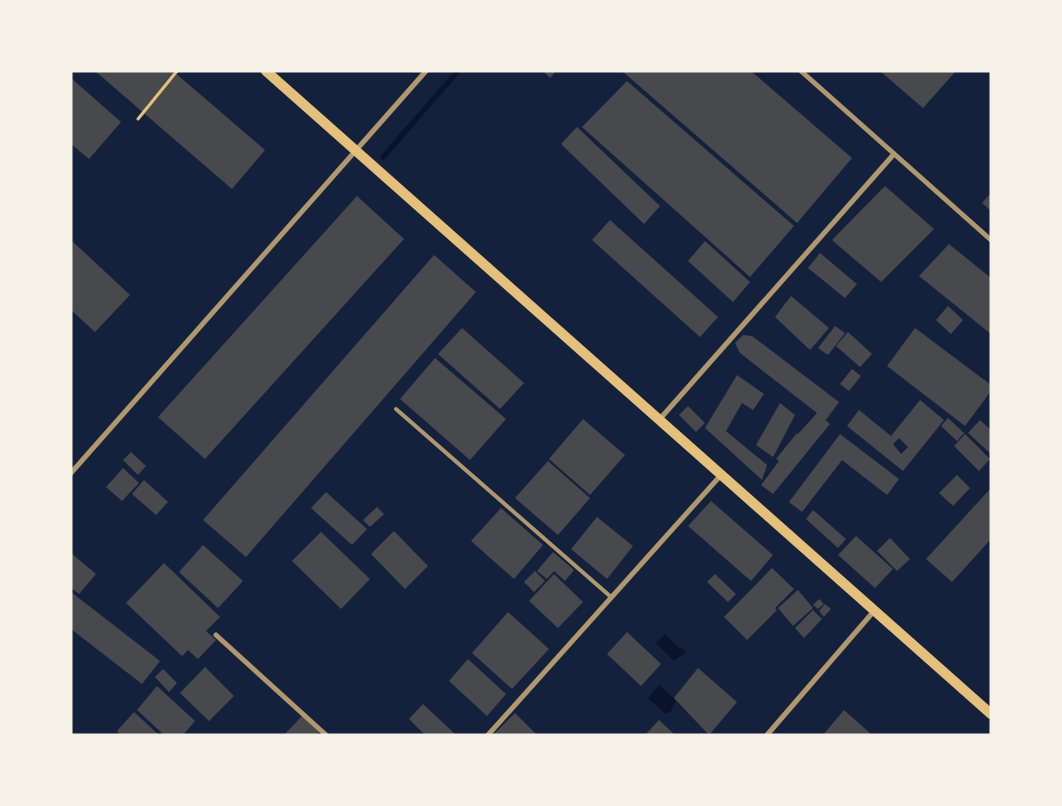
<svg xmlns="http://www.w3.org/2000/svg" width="1062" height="806" viewBox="0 0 1062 806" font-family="Rubik,sans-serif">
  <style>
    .water { fill: #0b132b }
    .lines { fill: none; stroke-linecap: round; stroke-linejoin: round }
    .stream { stroke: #0b132b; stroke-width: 5.5 }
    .building { fill: #48494c; fill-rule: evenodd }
    .path { stroke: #e5c07b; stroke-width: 3 }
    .service { stroke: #b1986c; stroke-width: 4 }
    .minor { stroke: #b1986c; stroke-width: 5 }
    .secondary { stroke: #e5c07b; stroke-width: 10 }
  </style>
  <rect width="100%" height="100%" fill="#14213d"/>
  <!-- water -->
  <g class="water">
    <path d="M665 634 678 647 684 649 685 654 680 656 674 661 656 643Z"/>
    <path d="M659 685 676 700 671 711 666 714 648 698Z"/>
  </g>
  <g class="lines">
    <!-- stream -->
    <path class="stream" d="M383 157 458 71"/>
  </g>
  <!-- building -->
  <g class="building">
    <path d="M95 71H173L265 150 232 189Z"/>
    <path d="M543 71H556L550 78Z"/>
    <path d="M622 71H751L852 158 797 223Z"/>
    <path d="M880 71H956L923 108Z"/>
    <path d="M71 78 121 122 89 159 71 144Z"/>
    <path d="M627 81 794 226 750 277 582 127Z"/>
    <path d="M577 127 660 206 644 224 561 144Z"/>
    <path d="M885 186 934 229 881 282 832 240Z"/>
    <path d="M991 193V211L982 203Z"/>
    <path d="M357 196 404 239 205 459 158 417Z"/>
    <path d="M610 220 718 317 700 337 592 240Z"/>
    <path d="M71 240 130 295 95 332 71 310Z"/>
    <path d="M705 241 750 282 733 302 688 261Z"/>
    <path d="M949 244 991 278V334L919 276Z"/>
    <path d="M820 253 857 284 845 298 808 268Z"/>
    <path d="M434 255 476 292 246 557 203 520Z"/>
    <path d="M791 296 829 328 810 350 775 317Z"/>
    <path d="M948 306 963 320 951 334 936 320Z"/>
    <path d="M835 326 845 333 828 355 818 348Z"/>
    <path d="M462 328 524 383 500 409 438 354Z"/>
    <path d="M915 328 991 385V391L965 426 887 366Z"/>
    <path d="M848 332 872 354 860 367 836 346Z"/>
    <path d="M743 335 752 336 839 402 826 420 821 416 830 424 773 494 761 485 779 461 776 459 797 433 798 434 817 413 740 353 735 343Z"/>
    <path d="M435 358 506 419 470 460 400 399Z"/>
    <path d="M852 369 861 376 849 391 840 384Z"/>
    <path d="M737 375 764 394 753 410 742 403 726 431 767 465 762 480 705 428Z"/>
    <path d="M920 400 944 420 903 471 847 426 859 410 891 436ZM899 438 908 447 901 454 893 444Z"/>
    <path d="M780 403 795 415 773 457 756 445Z"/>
    <path d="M688 406 705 423 696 432 679 415Z"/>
    <path d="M948 418 964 433 957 441 941 426Z"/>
    <path d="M583 419 625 455 590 495 549 459Z"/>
    <path d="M980 420 991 430V454L968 433Z"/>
    <path d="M840 434 899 479 887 495 842 460 802 512 789 502Z"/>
    <path d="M965 434 990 459 979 471 954 446Z"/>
    <path d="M131 452 146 466 138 475 123 460Z"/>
    <path d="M548 461 590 498 558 535 515 498Z"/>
    <path d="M123 468 139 483 122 501 106 487Z"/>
    <path d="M957 475 970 488 953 506 939 493Z"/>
    <path d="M144 480 168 502 156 515 132 494Z"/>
    <path d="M991 488V539L952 582 926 559Z"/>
    <path d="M326 492 367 529 352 545 311 508Z"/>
    <path d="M711 501 773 555 751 581 688 526Z"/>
    <path d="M377 507 384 514 370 527 363 520Z"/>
    <path d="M501 508 543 545 514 579 471 541Z"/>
    <path d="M813 510 846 539 838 548 806 519Z"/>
    <path d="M597 517 633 546 607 579 571 549Z"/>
    <path d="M394 531 428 566 405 589 371 554Z"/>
    <path d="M321 532 370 579 341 609 292 561Z"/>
    <path d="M856 536 893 569 875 588 838 555Z"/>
    <path d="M890 538 910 559 897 571 877 551Z"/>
    <path d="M203 545 243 581 218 608 179 572Z"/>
    <path d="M553 552 574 570 565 581 554 571 547 579 537 571Z"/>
    <path d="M71 553 96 574 79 594 71 588Z"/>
    <path d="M164 563 220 617 206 631 216 640 198 659 188 650 182 656 126 603Z"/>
    <path d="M772 568 794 589 775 608 777 610 747 640 724 617Z"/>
    <path d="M535 571 545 581 534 592 524 582Z"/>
    <path d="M554 574 583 602 558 628 529 601Z"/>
    <path d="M715 574 736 594 728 602 707 582Z"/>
    <path d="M798 590 813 608 793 626 778 608Z"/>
    <path d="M71 592 160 661 142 684 71 629Z"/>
    <path d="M819 599 824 604 818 609 813 605Z"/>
    <path d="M825 604 831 609 824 617 819 611Z"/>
    <path d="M813 610 822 619 804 638 795 628Z"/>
    <path d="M508 612 549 649 512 689 472 653Z"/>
    <path d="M627 632 661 664 641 686 607 654Z"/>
    <path d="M468 659 506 694 487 716 449 681Z"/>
    <path d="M205 667 234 696 209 721 180 693Z"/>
    <path d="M698 668 737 702 709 735 674 698Z"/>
    <path d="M163 669 177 683 169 692 155 677Z"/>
    <path d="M157 686 195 721 183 735H164L137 710Z"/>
    <path d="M423 704 456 735H425L409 719Z"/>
    <path d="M844 710 872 735H823Z"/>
    <path d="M134 712 159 735H121L117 731Z"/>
    <path d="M515 713 537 735H493Z"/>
    <path d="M302 716 319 732 316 735H284Z"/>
    <path d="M659 720 675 735H645Z"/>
  </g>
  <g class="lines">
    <!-- path -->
    <path class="path" d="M138 119 177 71"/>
    <!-- service -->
    <path class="service" d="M396 409 611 597"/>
    <!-- minor -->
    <g class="minor">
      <path d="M801 71 991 240"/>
      <path d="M659 420 894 154"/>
      <path d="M71 473 426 71"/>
      <path d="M216 635 326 735"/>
      <path d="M488 735 721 475"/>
      <path d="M767 735 874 611"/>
    </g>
    <!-- secondary -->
    <path class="secondary" d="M266 71 991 714"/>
  </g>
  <!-- border -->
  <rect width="1062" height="806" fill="none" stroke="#f6f1e7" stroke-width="145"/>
</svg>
